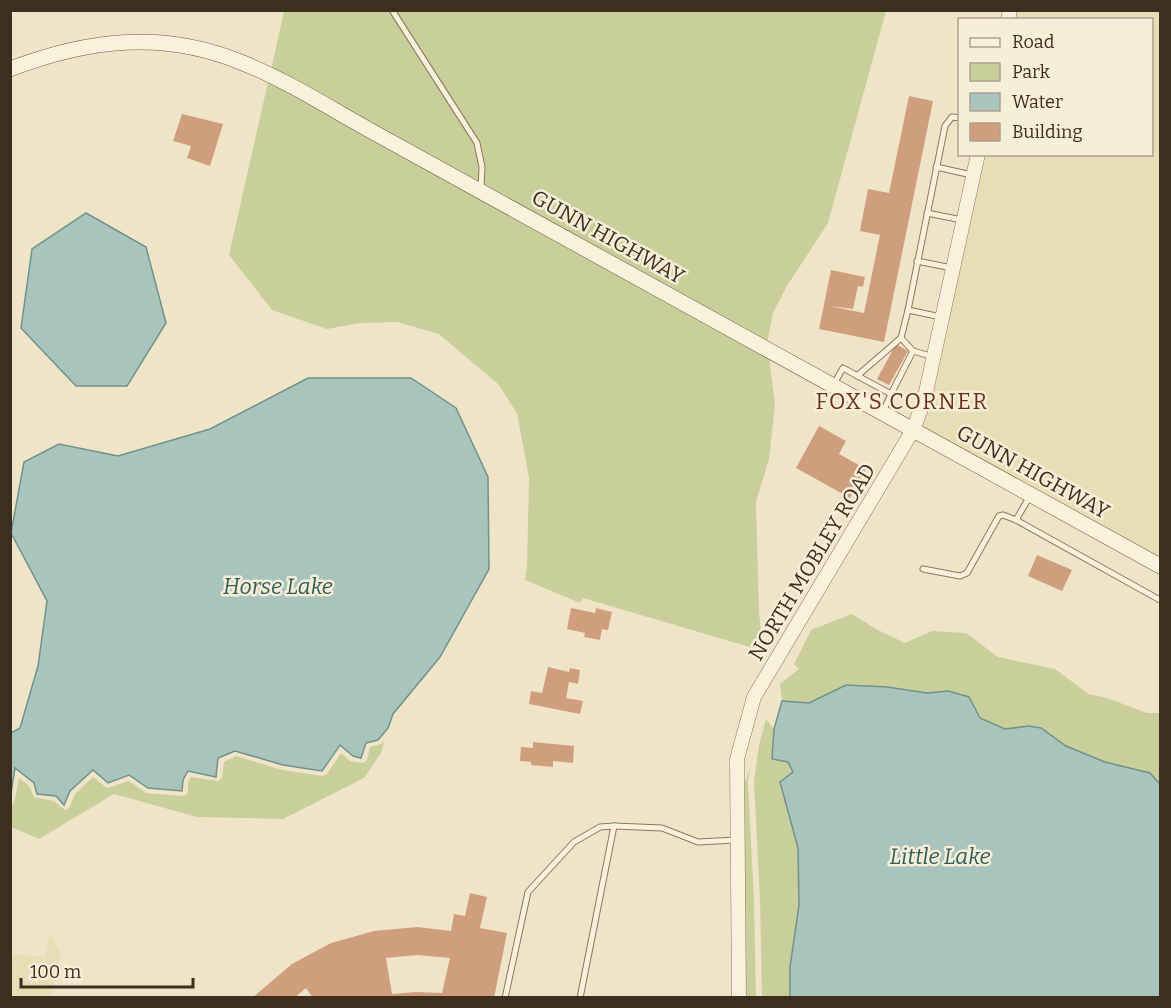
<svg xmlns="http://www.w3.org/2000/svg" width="1171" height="1008" viewBox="0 0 1171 1008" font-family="Bitter,serif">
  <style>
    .farmland { fill: #e6deb5 }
    .green { fill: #c9cf9b }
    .water { fill: #a9c4bc; stroke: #6f938a; stroke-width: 1.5 }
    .building { fill: #cf9f7d; fill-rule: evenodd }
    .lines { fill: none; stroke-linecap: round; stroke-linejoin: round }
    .service-casing { stroke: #8d765c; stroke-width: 7 }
    .tertiary-casing { stroke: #8d765c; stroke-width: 15 }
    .secondary-casing { stroke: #6f573f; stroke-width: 16 }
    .service { stroke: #faf1dc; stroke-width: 5 }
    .tertiary { stroke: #faf1dc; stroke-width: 14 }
    .secondary { stroke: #faf1dc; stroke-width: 15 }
    .labels { text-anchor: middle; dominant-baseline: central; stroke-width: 5; stroke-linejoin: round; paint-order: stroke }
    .street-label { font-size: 21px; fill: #3d2e20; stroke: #f7eed8 }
    .neighbourhood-label { font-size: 22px; letter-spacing: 1.5px; fill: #6b2e1e; stroke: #f7eed8 }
    .water-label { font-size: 22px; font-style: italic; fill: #2f5d5a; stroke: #f7eed8 }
  </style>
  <rect width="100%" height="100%" fill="#f0e4c8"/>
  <!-- farmland -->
  <g class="farmland">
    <path d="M1017 11H1160V560L922 427 930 407 985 155 1152 154V20L1015 19Z"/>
    <path d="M50 932 61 954 51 997H11V954L45 957Z"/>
  </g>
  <!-- green -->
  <g class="green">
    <path d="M284 11H886L828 223 787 286 773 313 767 343 271 70Z"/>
    <path d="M268 82 769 357 775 405 769 459 756 502 759 612 763 651 583 598 580 603 525 580 527 566 529 478 517 413 498 384 439 334 397 322 360 323 327 329 272 310 229 255Z"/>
    <path d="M852 614 876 629 905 643 932 631 966 633 998 657 1055 669 1089 694 1107 698 1147 713H1160V784L1150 773 1105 762 1066 746 1041 728 1029 726 1005 729 980 718 969 697 949 691 927 693 887 687 846 685 809 703 782 701 780 684 799 669 794 664 811 630Z"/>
    <path d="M766 719 774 729 772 759 788 762 793 772 780 782 798 848 799 905 790 967V997H762L760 900 754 782 759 745Z"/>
    <path d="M385 740 381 753 364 778 283 819 197 817 114 794 39 839 11 827V807L15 799 19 778 29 786 34 797 54 801 65 810 69 808 75 794 93 777 107 788 129 781 146 793 184 796 188 793V782L191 777 218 781 222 778 224 762 236 756 282 770 323 776 327 774 341 753 350 761 363 763 367 760 370 747 381 744Z"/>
    <path d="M750 768 748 782 754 900 756 997H746L744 786Z"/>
  </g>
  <!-- water -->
  <g class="water">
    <path d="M86 213 146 247 166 323 127 386H76L21 328 32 249Z"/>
    <path d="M308 378H411L456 408 488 477 489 569 440 657 393 714 388 728 378 740 366 743 361 758 353 756 340 745 322 771 283 765 235 751 218 758 216 777 188 771 183 780 182 791 148 788 129 775 108 783 93 770 70 791 64 805 56 796 37 794 34 783 15 768 11 794V733L20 728 38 666 47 601 11 533 24 462 59 444 118 456 210 429Z"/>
    <path d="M846 685 887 687 927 693 948 691 969 697 980 718 1005 729 1029 726 1041 728 1066 746 1105 762 1150 773 1160 784V997H790V967L799 905 798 848 780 782 793 772 788 762 772 759 774 729 782 701 809 703Z"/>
  </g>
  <!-- building -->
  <g class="building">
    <path d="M909 96 933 101 884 342 819 329 831 270 865 277 863 287 858 286 853 309 829 306 864 313 880 235 860 231 868 189 889 193Z"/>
    <path d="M182 114 223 124 210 166 187 158 191 146 173 141Z"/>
    <path d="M896 344 908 351 889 385 877 379Z"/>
    <path d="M819 426 846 441 839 454 866 469 850 498 796 468Z"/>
    <path d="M1037 555 1072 570 1062 591 1028 576Z"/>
    <path d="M571 608 595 613 596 608 612 612 608 630 602 629 600 640 584 637 585 633 567 629Z"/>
    <path d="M548 667 569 672 570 668 580 670 578 684 569 682 566 698 583 701 580 714 529 704 531 691 542 693Z"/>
    <path d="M533 742 574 746 573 763 553 761V767L531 765V762L520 761 521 747 533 748Z"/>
    <path d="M470 893 487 897 480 928 507 933 494 998H313L306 988 294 998H252L292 964 331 943 374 931 417 927 451 931 454 914 465 916ZM417 955 450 958 442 993 416 992 392 994 386 958Z"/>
  </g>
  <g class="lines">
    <defs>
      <g id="service">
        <path d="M392 10 477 143 482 167 481 190"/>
        <path d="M936 167 972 175"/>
        <path d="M927 213 962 220"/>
        <path d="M917 261 952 268"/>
        <path d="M908 310 901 338 913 351 934 357"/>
        <path d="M941 317 908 310 945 126 952 117 960 118"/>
        <path d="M857 376 901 338"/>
        <path d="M834 384 843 368 891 394 913 351"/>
        <path d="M883 412 891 394"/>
        <path d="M1030 496 1016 520 1160 600"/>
        <path d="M923 569 960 576 967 573 999 516 1003 515 1016 520"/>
        <path d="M614 826 662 828 698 842 736 840"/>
        <path d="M505 998 528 892 574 842 600 827 614 826 580 998"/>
      </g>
      <g id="tertiary">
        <path d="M1008 20 1010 10"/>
        <path d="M739 998 737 759 754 697 913 430 924 401 978 154"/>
      </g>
      <path id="secondary" d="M10 69C89 39 163 30 243 63 288 81 331 109 373 132L1160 566"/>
    </defs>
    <!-- service casing -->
    <use href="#service" class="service-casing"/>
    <!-- tertiary casing -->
    <use href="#tertiary" class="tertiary-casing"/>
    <!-- secondary casing -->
    <use href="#secondary" class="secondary-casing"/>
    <!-- service -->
    <use href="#service" class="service"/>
    <!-- tertiary -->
    <use href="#tertiary" class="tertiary"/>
    <!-- secondary -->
    <use href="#secondary" class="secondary"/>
  </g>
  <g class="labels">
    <!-- street labels -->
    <g class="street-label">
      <text transform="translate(608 237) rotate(29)">GUNN HIGHWAY</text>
      <text transform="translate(1033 472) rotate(29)">GUNN HIGHWAY</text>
      <text transform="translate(812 562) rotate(-59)">NORTH MOBLEY ROAD</text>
    </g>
    <!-- neighbourhood labels -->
    <g class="neighbourhood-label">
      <text x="902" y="401">FOX'S CORNER</text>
    </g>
    <!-- water labels -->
    <g class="water-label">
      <text x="278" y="586">Horse Lake</text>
      <text x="940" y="856">Little Lake</text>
    </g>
  </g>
  <!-- border -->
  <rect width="1171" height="1008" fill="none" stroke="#3d2e20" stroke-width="24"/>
  <!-- legend -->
  <rect x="958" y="18" width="195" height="138" fill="#f7eed8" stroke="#ada18e" stroke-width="1.5"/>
  <rect x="970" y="38" width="30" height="9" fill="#faf1dc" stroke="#ada18e" stroke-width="1.5"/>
  <text x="1012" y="48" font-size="18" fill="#3d2e20">Road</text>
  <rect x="970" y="63" width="30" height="18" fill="#c9cf9b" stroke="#ada18e" stroke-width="1.5"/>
  <text x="1012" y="78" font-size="18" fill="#3d2e20">Park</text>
  <rect x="970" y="93" width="30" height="18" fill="#a9c4bc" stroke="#ada18e" stroke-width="1.5"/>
  <text x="1012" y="108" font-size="18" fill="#3d2e20">Water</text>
  <rect x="970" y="123" width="30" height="18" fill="#cf9f7d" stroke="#ada18e" stroke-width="1.5"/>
  <text x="1012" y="138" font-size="18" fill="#3d2e20">Building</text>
  <!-- scale -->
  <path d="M21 978v9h172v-9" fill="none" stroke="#3d2e20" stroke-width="3"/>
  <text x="30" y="978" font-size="18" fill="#3d2e20" stroke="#f7eed8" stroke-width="4.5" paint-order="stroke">100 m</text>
</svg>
